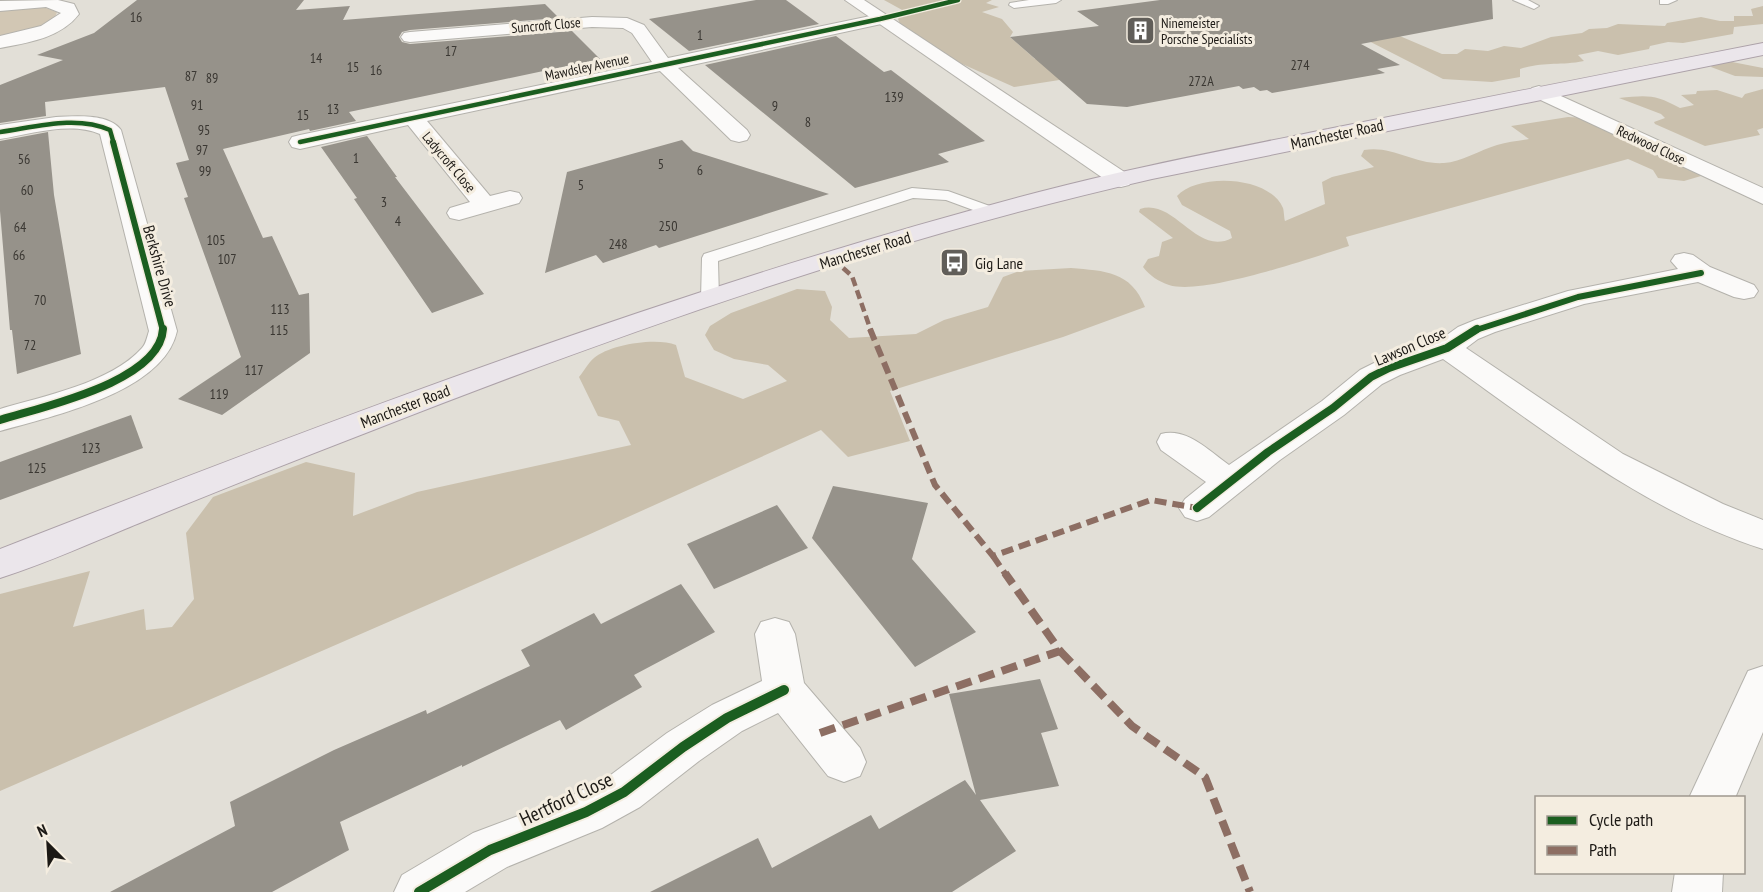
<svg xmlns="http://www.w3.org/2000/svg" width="1763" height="892" viewBox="0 0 1763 892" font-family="'PT Sans Narrow',sans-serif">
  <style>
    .green { fill: #d2c7b4 }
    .forest { fill: #cac0ad }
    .building { fill: #96928a }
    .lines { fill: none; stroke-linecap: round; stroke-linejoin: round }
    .lane-casing { stroke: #b4b2ac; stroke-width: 2 }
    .street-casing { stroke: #b4b2ac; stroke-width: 2 }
    .secondary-casing { stroke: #b4b2ac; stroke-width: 2 }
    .primary-casing { stroke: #aca1a8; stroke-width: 2 }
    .lane { fill: #fbfaf9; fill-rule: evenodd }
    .street { fill: #fbfaf9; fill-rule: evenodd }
    .secondary { fill: #fbfaf9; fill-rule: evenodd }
    .primary { fill: #ebe6eb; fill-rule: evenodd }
    .quiet-far2 { stroke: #8d6e63; stroke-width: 4.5; stroke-dasharray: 9 4.5; stroke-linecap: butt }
    .quiet-far1 { stroke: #8d6e63; stroke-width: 6; stroke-dasharray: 12 6; stroke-linecap: butt }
    .quiet { stroke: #8d6e63; stroke-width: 8; stroke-dasharray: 16 8; stroke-linecap: butt }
    .cycleway-far3-casing { stroke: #f4ede0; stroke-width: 7 }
    .cycleway-far2-casing { stroke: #f4ede0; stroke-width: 9 }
    .cycleway-far1-casing { stroke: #f4ede0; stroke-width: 11 }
    .cycleway-casing { stroke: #f4ede0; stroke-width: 14 }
    .cycleway-far3 { stroke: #1b5e20; stroke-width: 4.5 }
    .cycleway-far2 { stroke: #1b5e20; stroke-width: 6 }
    .cycleway-far1 { stroke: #1b5e20; stroke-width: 8 }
    .cycleway { stroke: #1b5e20; stroke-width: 10 }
    .labels { text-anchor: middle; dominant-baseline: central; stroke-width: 6; stroke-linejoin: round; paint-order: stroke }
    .number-label { font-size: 14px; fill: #3a3732 }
    .far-poi-label { font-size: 14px; fill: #1c1915; stroke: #f4ede0; text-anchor: start }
    .far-street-label { font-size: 14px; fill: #1c1915; stroke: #f4ede0 }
    .street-label { font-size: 16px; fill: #1c1915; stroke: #f4ede0 }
    .poi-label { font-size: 16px; fill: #1c1915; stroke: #f4ede0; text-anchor: start }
    .near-street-label { font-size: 20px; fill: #1c1915; stroke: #f4ede0 }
  </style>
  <rect width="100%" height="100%" fill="#e2dfd7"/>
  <!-- green -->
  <path class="green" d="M40 6 57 12 55 17 35 29 0 38V9Z"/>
  <!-- forest -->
  <g class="forest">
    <path d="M884 0H992L986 3 999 7 982 12 1002 19 1013 32 1010 37 1035 59 1334 8 1442 54H1457L1465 49 1488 51 1504 46 1521 48 1551 37 1582 33 1589 29 1607 28 1618 24 1665 26 1667 23 1701 17 1720 21H1734V16H1753L1751 9 1763 6V24L1734 27 1733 34 1683 43 1668 42 1650 46 1649 49 1618 55 1598 51 1578 55 1584 61C1559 66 1546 61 1520 69V77L1492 82 1443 79 1355 34 1014 87 960 63 902 29 898 19 904 11Z"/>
    <path d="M1727 61 1763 68V77L1735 76 1711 67 1714 63Z"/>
    <path d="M1763 89V128L1757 130 1760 135 1705 146 1655 124 1654 122 1665 118 1661 114 1619 98C1647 95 1655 94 1680 108L1694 105 1681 95 1696 94 1697 91 1717 90 1742 98 1745 94Z"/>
    <path d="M1568 117 1589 118 1697 169 1701 176 1684 181 1658 178 1653 170 1628 159 1346 237 1349 246C1311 258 1203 296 1169 285 1158 281 1150 276 1143 267L1148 259 1159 256 1162 242 1173 238 1139 212 1140 209C1175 198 1196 257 1232 238L1230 231 1182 205 1177 196C1197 173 1269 175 1283 208 1284 211 1284 218 1285 221L1325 204 1322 182 1332 177 1374 167 1361 156 1364 150C1393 145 1415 165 1444 163 1461 162 1480 150 1497 145 1507 142 1518 141 1529 139L1511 126Z"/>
    <path d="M1071 268C1105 271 1131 271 1145 307L1063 337 890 391 910 441 848 457 821 430 588 535 0 791V594L90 571 73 627 144 609 146 630 172 627 194 599 186 533 213 497 306 462 355 473 353 516 417 492 631 445 619 421 598 416 579 377C584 371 588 363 594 358 610 344 657 337 676 345L685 377 743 399 787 381 768 365 734 359 714 350 705 335 710 326 731 313 797 289 825 291 832 307 830 320 849 338 916 334 944 320 988 307 1003 277 1019 271Z"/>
  </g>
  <!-- building -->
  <g class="building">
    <path d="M137 0H304L296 10 350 6 343 20 545 4 559 18 410 30 402 32 399 37 402 42 410 44 572 31 600 59 349 112 356 121 310 131 309 129 223 149 263 238 272 236 299 295 309 293 310 353 222 415 178 399 241 357 184 198 188 197 176 163 189 160 165 87 45 102 46 116 0 123V85L63 60 37 55 94 33Z"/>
    <path d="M756 0H786L819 24 689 51 649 19Z"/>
    <path d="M1160 0H1492L1493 19 1361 44 1400 65 1377 69 1385 73 1272 93 1267 90 1260 91 1254 87 1243 89 1239 86 1127 107 1087 104 1010 37 1099 26 1077 11Z"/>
    <path d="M836 36 884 72 891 70 985 141 938 154 949 162 855 188 705 65Z"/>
    <path d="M48 132 54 195 81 354 17 374 12 330H10L0 211V141Z"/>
    <path d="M367 136 397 177H395L484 294 432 313 354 199 357 198 321 147Z"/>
    <path d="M682 140 693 151 829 194 659 248 656 245 603 263 596 255 545 273 567 172Z"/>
    <path d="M131 415 143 448 0 500V462Z"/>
    <path d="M833 486 928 503 912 559 976 632 915 667 812 538Z"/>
    <path d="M777 505 808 548 714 589 687 544Z"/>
    <path d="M681 584 715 632 634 675 642 687 566 730 560 720 462 767V765L340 822 349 850 272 892H110L235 826 230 802 334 750 426 710 427 714 530 666 521 650 594 613 601 624Z"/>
    <path d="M1040 679 1058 729 1041 733 1059 786 980 800 1016 851 952 892H650L758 838 772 868 871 815 879 829 965 780 976 795 949 694Z"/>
  </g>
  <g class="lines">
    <defs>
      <g id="lane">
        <path d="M1029 0H1061L1056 3 1014 8 1009 5 1010 3Z"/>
        <path d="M1513 0H1528L1539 6 1534 9Z"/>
        <path d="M1660 0H1677L1668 4H1660Z"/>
        <path d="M912 188 948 191 998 209 1000 212 992 217 946 200 913 198 718 261 719 299 716 303H704L701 299 702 258 704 254Z"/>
      </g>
      <g id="street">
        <path d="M58 0 74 4 79 14C61 38 27 43 0 48V36L41 26 61 13 46 7 0 11V1Z"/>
        <path d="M880 14 886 15 889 19 886 23 678 68 747 130 750 135 747 140 739 142 731 140 660 71 427 121 490 196 510 191 519 193 522 198 519 203 459 220 450 218 447 213 450 208 470 202 408 125 300 149 292 147 289 142 292 137 300 135 652 62 632 33 623 28 592 27 410 42 404 41 401 37 404 33 410 32 592 17 627 18 644 25 668 58Z"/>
        <path d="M1539 86 1763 188V204L1532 96 1529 92 1532 88Z"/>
        <path d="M56 117C75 116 109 113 121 130L177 331C164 392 53 416 0 431V409C43 396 111 383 142 348 146 344 147 337 149 331L100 134C71 121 30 134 0 139V125Z"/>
        <path d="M1684 253 1693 255 1710 267 1754 285 1758 291 1754 297 1744 299 1734 297 1698 282 1584 304 1495 332 1478 339 1466 348 1623 454 1723 504 1763 520V549C1646 512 1542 429 1443 359L1400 375 1382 384 1344 415 1280 460 1209 517 1197 521 1185 517 1179 508 1185 499 1206 482 1161 450 1157 442 1161 434C1187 427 1209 451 1229 465L1322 401 1360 370 1378 361 1437 342 1458 327 1475 320 1568 291 1678 269 1671 261 1675 255Z"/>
        <path d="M775 618 789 622 795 634 804 683 860 748 866 762 860 776 844 782 828 776 778 713 742 731 699 761 640 807 602 828 507 867 465 892H394L402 875 473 833 571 796 608 777 667 733 712 705 762 681 755 634 761 622Z"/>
        <path d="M1763 666V732L1735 798H1689L1748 671Z"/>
        <path d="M1675 872H1723L1722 892H1672Z"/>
      </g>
      <path id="secondary" d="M845 0H864L1129 175 1133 180 1129 185 1121 187 1113 185Z"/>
      <path id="primary" d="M1763 43V55L1152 179C887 239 629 330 376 429 298 459 220 490 142 522 95 541 48 563 0 578V549C341 416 684 285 1039 192 1134 167 1231 149 1328 129 1473 100 1618 71 1763 43Z"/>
    </defs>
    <!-- lane casing -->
    <use href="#lane" class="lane-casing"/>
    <!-- street casing -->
    <use href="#street" class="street-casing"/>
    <!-- secondary casing -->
    <use href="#secondary" class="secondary-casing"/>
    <!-- primary casing -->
    <use href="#primary" class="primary-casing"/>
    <!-- lane -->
    <use href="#lane" class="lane"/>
    <!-- street -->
    <use href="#street" class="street"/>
    <!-- secondary -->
    <use href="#secondary" class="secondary"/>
    <!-- primary -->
    <use href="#primary" class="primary"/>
    <!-- quiet-far2 -->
    <path class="quiet-far2" d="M833 259 852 276 871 331"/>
    <!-- quiet-far1 -->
    <g class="quiet-far1">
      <path d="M870 329 935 485 993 556 1151 500 1197 508"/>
      <path d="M993 556 1006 575"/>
    </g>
    <!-- quiet -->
    <g class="quiet">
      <path d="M1060 651 1132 726 1205 777 1250 892"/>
      <path d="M820 733 1060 651 1005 573"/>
    </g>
    <defs>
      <g id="cycleway-far3">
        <path d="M0 132C36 127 76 115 110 130L114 144"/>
        <path d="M300 142 880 19 958 0"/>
      </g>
      <g id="cycleway-far2">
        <path d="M113 142 163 331"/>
        <path d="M1473 331 1578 297 1701 273"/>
      </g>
      <g id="cycleway-far1">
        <path d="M0 420C41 407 160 382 163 329"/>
        <path d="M1197 508 1268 452 1333 408 1371 377 1389 368 1447 348 1477 329"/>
      </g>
      <path id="cycleway" d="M419 892 490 850 586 812 624 792 683 747 727 718 784 690"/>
    </defs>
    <!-- cycleway-far3 casing -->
    <use href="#cycleway-far3" class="cycleway-far3-casing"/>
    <!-- cycleway-far2 casing -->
    <use href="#cycleway-far2" class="cycleway-far2-casing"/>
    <!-- cycleway-far1 casing -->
    <use href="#cycleway-far1" class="cycleway-far1-casing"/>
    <!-- cycleway casing -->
    <use href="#cycleway" class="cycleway-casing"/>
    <!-- cycleway-far3 -->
    <use href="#cycleway-far3" class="cycleway-far3"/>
    <!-- cycleway-far2 -->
    <use href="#cycleway-far2" class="cycleway-far2"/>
    <!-- cycleway-far1 -->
    <use href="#cycleway-far1" class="cycleway-far1"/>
    <!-- cycleway -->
    <use href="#cycleway" class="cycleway"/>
  </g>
  <!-- icons -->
  <defs>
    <symbol id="building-square" viewBox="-11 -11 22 22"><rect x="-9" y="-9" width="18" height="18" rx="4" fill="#615e59" stroke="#f4ede0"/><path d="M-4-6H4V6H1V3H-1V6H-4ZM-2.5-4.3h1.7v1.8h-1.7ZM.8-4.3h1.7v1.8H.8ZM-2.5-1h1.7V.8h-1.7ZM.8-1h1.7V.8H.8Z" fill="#fff"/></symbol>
    <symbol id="bus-square" viewBox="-11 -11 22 22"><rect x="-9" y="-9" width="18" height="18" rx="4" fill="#615e59" stroke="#f4ede0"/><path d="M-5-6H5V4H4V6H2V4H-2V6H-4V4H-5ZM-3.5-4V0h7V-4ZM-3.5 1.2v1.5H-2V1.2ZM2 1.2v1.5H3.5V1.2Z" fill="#fff"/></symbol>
  </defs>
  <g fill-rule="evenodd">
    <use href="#building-square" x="1124" y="14" width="33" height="33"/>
    <use href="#bus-square" x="938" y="246" width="33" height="33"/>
  </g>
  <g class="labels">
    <!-- number labels -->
    <g class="number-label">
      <text x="136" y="17">16</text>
      <text x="700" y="35">1</text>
      <text x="451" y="51">17</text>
      <text x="316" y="58">14</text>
      <text x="1300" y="65">274</text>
      <text x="353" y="67">15</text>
      <text x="376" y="70">16</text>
      <text x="191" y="76">87</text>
      <text x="212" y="78">89</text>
      <text x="1201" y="81">272A</text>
      <text x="894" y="97">139</text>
      <text x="197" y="105">91</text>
      <text x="775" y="106">9</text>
      <text x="333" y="109">13</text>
      <text x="303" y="115">15</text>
      <text x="808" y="122">8</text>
      <text x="204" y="130">95</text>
      <text x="202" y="150">97</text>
      <text x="356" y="158">1</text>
      <text x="24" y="159">56</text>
      <text x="661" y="164">5</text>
      <text x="700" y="170">6</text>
      <text x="205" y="171">99</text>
      <text x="581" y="185">5</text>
      <text x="27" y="190">60</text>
      <text x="384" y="202">3</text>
      <text x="398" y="221">4</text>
      <text x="668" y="226">250</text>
      <text x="20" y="227">64</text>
      <text x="216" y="240">105</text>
      <text x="618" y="244">248</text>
      <text x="19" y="255">66</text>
      <text x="227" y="259">107</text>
      <text x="40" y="300">70</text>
      <text x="280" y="309">113</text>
      <text x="279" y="330">115</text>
      <text x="30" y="345">72</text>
      <text x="254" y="370">117</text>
      <text x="219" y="394">119</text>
      <text x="91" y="448">123</text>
      <text x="37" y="468">125</text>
    </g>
    <!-- far-poi labels -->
    <g class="far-poi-label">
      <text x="1161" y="23">Ninemeister<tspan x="1161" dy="16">Porsche Specialists</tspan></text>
    </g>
    <!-- far-street labels -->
    <g class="far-street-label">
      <text transform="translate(546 25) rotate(-5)">Suncroft Close</text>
      <text transform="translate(587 67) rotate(-12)">Mawdsley Avenue</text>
      <text transform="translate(1651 145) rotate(25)">Redwood Close</text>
      <text transform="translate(449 162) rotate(50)">Ladycroft Close</text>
    </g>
    <!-- street labels -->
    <g class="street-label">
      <text transform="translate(1337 134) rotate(-12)">Manchester Road</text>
      <text transform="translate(865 250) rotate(-17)">Manchester Road</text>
      <text transform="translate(160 266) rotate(74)">Berkshire Drive</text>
      <text transform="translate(1410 346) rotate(-23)">Lawson Close</text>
      <text transform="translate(405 406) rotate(-21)">Manchester Road</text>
    </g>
    <!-- poi labels -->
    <g class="poi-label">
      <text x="975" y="263">Gig Lane</text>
    </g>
    <!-- near-street labels -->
    <g class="near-street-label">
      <text transform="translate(566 799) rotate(-25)">Hertford Close</text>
    </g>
  </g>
  <!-- legend -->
  <rect x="1535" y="796" width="210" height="78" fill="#f4ede0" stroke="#9e988f" stroke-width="1.5"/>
  <rect x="1547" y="816" width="30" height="9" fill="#1b5e20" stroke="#9e988f" stroke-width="1.5"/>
  <text x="1589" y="826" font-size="18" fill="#1c1915">Cycle path</text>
  <rect x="1547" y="846" width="30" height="9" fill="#8d6e63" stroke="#9e988f" stroke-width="1.5"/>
  <text x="1589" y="856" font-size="18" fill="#1c1915">Path</text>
  <!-- north arrow -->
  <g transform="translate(48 844) rotate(336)" stroke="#f4ede0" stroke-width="4.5" paint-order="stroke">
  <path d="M0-4.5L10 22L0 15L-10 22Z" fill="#1c1915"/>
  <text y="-9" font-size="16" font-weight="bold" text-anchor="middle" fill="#1c1915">N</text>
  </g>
</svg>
